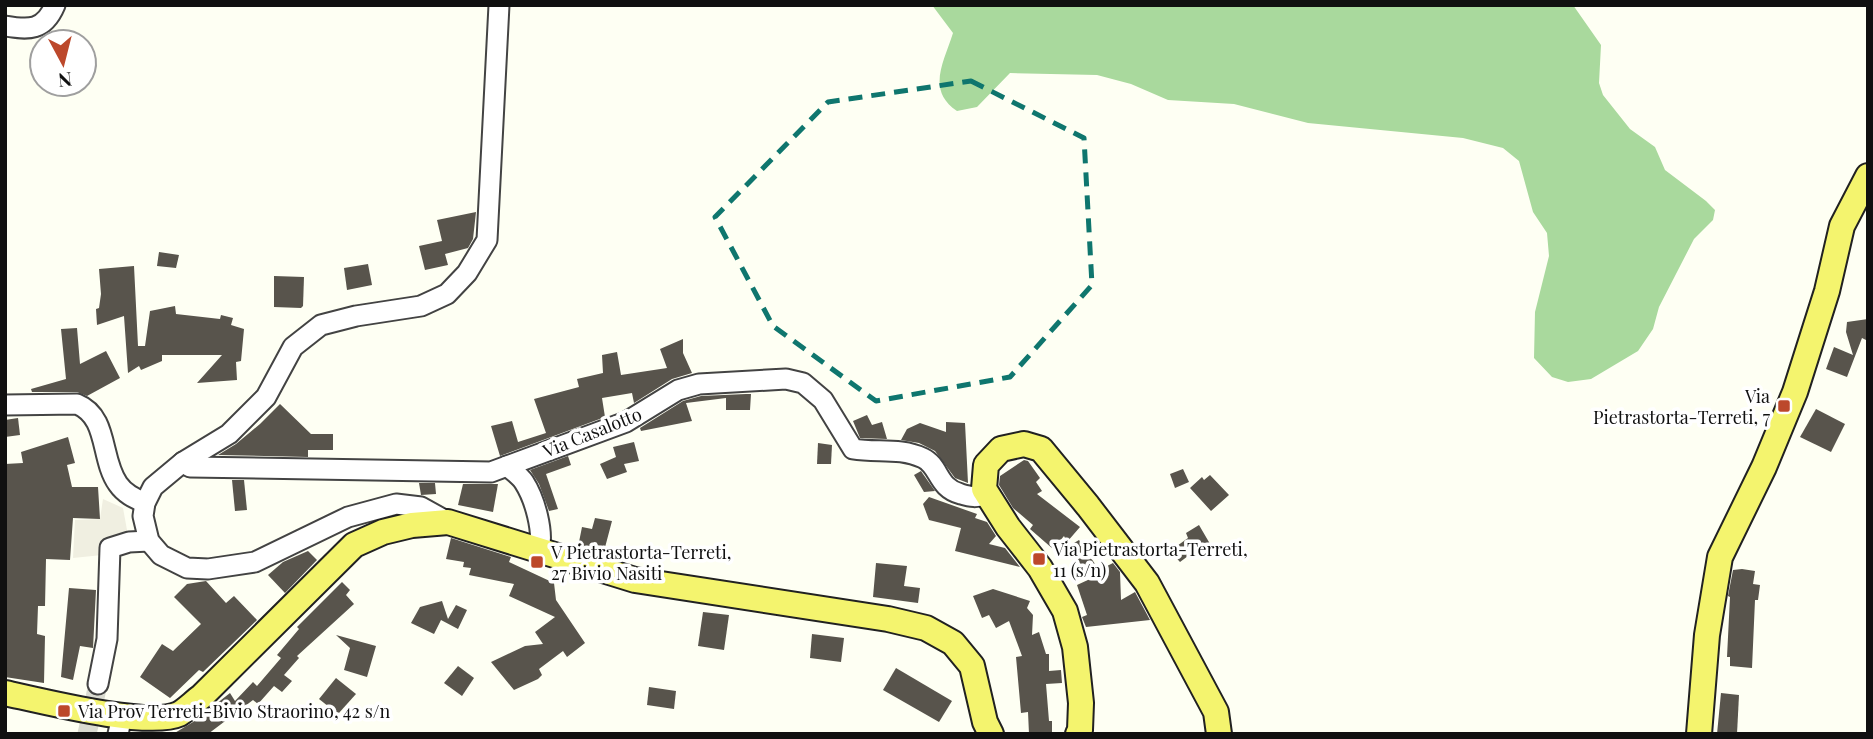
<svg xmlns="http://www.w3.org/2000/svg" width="1873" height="739" viewBox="0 0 1873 739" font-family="'Playfair Display',serif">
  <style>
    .forest { fill: #a9d99d }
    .plaza { fill: #f0efe1 }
    .building { fill: #58544c }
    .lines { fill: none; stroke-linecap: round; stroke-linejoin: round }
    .minor-tunnel { stroke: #dadbd1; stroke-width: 19; stroke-dasharray: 19 10; stroke-linecap: butt }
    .minor-casing { stroke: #434343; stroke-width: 23 }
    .major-casing { stroke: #212121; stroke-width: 28 }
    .minor { stroke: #fff; stroke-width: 19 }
    .major { stroke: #f4f46e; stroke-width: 24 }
    .marked { fill: none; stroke: #0f766e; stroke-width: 5; stroke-dasharray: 14 9; stroke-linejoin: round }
    .poi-dot { fill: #bc482b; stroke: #fff; stroke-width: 2.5 }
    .labels { text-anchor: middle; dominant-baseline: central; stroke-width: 7; stroke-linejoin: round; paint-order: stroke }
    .poi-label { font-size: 18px; fill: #101010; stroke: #fff; text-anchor: start }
    .street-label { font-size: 18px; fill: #101010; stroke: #fff }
  </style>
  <rect width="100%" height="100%" fill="#fefff3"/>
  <!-- forest -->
  <path class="forest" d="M932 5H1573L1601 45 1599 83 1603 95 1630 129 1655 147 1665 170 1706 201 1715 210 1713 220 1694 239 1659 307 1653 329 1638 351 1591 379 1568 382 1552 377 1534 358 1535 312 1549 256 1547 233 1533 212 1519 161 1503 148 1463 138 1308 123 1234 104 1168 100 1131 84 1097 75 1010 73 977 107 957 111C926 90 944 62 953 33Z"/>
  <!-- plaza -->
  <path class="plaza" d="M103 499 123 508 131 552 73 558 75 520 100 519Z"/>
  <!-- building -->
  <g class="building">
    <path d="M476 212 473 239 468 248 445 254 448 265 425 270 419 246 442 241 437 220Z"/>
    <path d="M159 252 179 255 176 268 157 266Z"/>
    <path d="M368 264 372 285 347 290 344 268Z"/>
    <path d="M134 266 138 346H145L150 311 175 306 176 314 220 319 221 315 233 318 231 325 244 329 241 361 236 362 237 380 197 383 222 355H162V361L141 370 139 366 128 373 124 316 97 325 96 309 99 308 101 294 99 269Z"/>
    <path d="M274 276 304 277 303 306 301 308 274 307Z"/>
    <path d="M1868 319V341L1862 338 1847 377 1826 369 1834 347 1853 355 1846 332 1847 322Z"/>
    <path d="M77 328 80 364 106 351 120 378 87 396 77 392H32L31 389 66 379 61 329Z"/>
    <path d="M683 339V353L692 373 672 379 634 403 632 393 602 398 605 417 500 456 491 426 512 421 518 442 546 433 534 399 579 387 577 379 603 373 602 355 617 352 621 375 667 368 660 349Z"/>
    <path d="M746 394H751L750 410H726V398L686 403 692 421 641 431 640 428 683 401 701 396Z"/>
    <path d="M280 404 311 434H333V450H308V457L218 455 236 444 260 424Z"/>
    <path d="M1816 409 1845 424 1831 452 1800 437Z"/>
    <path d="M867 415 872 425 882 422 887 439 860 438 853 421Z"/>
    <path d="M18 418 20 435 5 437V420Z"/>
    <path d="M946 422 965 423 968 483 955 478 935 451 919 443 901 440 907 429 920 423 946 432Z"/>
    <path d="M68 437 75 463 67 465 72 487H98L100 519 73 518 70 560 46 559 45 606H38L37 634 45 636 44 683 5 677V464L23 463 21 452Z"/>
    <path d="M634 442 639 461 624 464 627 472 607 479 600 464 616 457 613 447Z"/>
    <path d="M818 443 832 445 831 464H817Z"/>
    <path d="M568 456 571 465 546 474 558 509 549 511 539 484 530 470Z"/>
    <path d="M1024 460 1028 461 1040 478 1036 482 1042 491 1037 494 1080 527 1067 542 1064 536 1053 549 1030 529 1033 525 1013 508 999 485 1000 476Z"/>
    <path d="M1183 469 1189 482 1175 488 1170 474Z"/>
    <path d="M921 471 923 474 935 491 924 492 914 475Z"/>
    <path d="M1210 475 1229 495 1211 511 1190 488 1202 477 1204 480Z"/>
    <path d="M232 480H244L247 510 235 511Z"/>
    <path d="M419 483H435L436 494 421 495Z"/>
    <path d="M463 484H498L493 512 458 505Z"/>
    <path d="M929 497 977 514 975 518 987 522 996 536 989 544 1005 548 1020 567 955 551 961 528 929 520 923 504Z"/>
    <path d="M595 518 612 521 603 555 578 547 582 527 592 529Z"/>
    <path d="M1199 525 1213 549 1200 557 1196 550 1180 562 1170 551 1188 538 1186 533Z"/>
    <path d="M451 538 511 557 509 562 554 583 556 600 585 643 567 657 563 651 539 669 542 675 538 679 514 690 491 662 525 646 543 644 535 632 555 617 509 596 514 584 469 575 471 568 463 567 464 562 446 559Z"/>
    <path d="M1079 540 1099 570 1113 563 1120 572 1121 600 1135 592 1150 620 1086 627 1082 617 1087 615 1077 585 1090 579 1069 546Z"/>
    <path d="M308 551 317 560 285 593 268 575 283 562Z"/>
    <path d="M876 563 907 566 904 586 920 588 918 603 873 597Z"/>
    <path d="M1742 569 1755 571 1753 584 1760 585 1758 600H1755L1752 668 1730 666V657H1727L1730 597 1728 596 1733 570Z"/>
    <path d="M206 581 226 603 234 596 257 620 203 672 199 670 170 698 140 677 162 644 173 651 201 624 174 597 187 584Z"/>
    <path d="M342 582 350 590 346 595 354 604 297 656 299 658 284 675 292 681 282 692 274 686 258 704 253 700 208 734H173L193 722 230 693 235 701 253 682 257 686 281 658 277 655 299 629 297 627Z"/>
    <path d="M69 588 96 590 93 648 80 646 73 680 61 677Z"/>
    <path d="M993 589 1030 601 1027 608 1033 615 1032 635 1039 632 1046 654H1049V671L1061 670 1062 683 1046 684 1049 721H1052V734H1029L1028 712 1021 713 1016 657 1022 656 1009 621 996 628 989 615 982 618 973 596Z"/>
    <path d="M442 601 448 619 456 605 467 610 458 629 441 620 434 634 411 623 420 607Z"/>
    <path d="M703 612 729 615 724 650 698 646Z"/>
    <path d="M812 634 844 638 841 662 810 658Z"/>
    <path d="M336 635 376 646 367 677 344 670 350 648Z"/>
    <path d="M458 666 474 678 462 696 444 683Z"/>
    <path d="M896 668 952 701 939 722 883 690Z"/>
    <path d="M336 678 356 694 338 714 319 699Z"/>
    <path d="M649 687 676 691 674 709 647 705Z"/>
    <path d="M1721 693 1739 695 1737 734H1717Z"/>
  </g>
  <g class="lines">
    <!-- minor-tunnel -->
    <path class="minor-tunnel" d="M87 734 98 684"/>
    <defs>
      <g id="minor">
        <path d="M5 26C29 30 44 31 55 5"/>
        <path d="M5 405 77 404C109 417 100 459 118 484 125 494 134 498 145 503"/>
        <path d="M183 462 190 467 491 472 626 422 678 390 699 384 786 379 803 383 823 400 853 449C877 453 900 447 923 458 940 466 937 488 961 494 971 497 976 498 987 494"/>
        <path d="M507 466C513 471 520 476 524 482 535 499 544 532 539 550"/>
        <path d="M448 522 421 507 396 504 348 517 255 562 208 569 187 568 161 555 149 541 143 516 145 503 153 487 183 462 229 434 266 397 293 347 321 325 356 316 421 306 447 294 467 273 487 240 499 5"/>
        <path d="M98 684 107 639 110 548 129 542 149 541"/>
        <path d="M118 734 122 716"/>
      </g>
      <g id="major">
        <path d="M5 693C42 701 148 728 179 714 186 710 194 702 201 697L354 545 383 532 412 525 448 522 635 580 888 619 926 628 953 643 972 666 985 722 991 734"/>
        <path d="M1078 734 1080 730 1081 703 1075 647 1065 611 1040 568 1008 527 984 489 986 465 1001 449 1024 444 1041 449 1088 506 1147 583 1216 712 1219 734"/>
        <path d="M1699 734 1707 635 1720 557 1764 467 1795 392 1827 291 1842 226 1868 176"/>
      </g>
    </defs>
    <!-- minor casing -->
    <use href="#minor" class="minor-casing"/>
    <!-- major casing -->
    <use href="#major" class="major-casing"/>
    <!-- minor -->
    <use href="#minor" class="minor"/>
    <!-- major -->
    <use href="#major" class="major"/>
  </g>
  <!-- marked area -->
  <path class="marked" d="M971 81 1084 138 1092 285 1010 377 876 401 773 326 715 217 828 102Z"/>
  <!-- markers -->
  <g class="poi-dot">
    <rect x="1777" y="399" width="14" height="14" rx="3.5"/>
    <rect x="1032" y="552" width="14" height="14" rx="3.5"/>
    <rect x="530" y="555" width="14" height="14" rx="3.5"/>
    <rect x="57" y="704" width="14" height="14" rx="3.5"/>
  </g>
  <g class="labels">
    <!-- poi labels -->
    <g class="poi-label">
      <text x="1770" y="396" text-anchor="end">Via<tspan x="1770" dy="21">Pietrastorta-Terreti, 7</tspan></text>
      <text x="1053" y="549">Via Pietrastorta-Terreti,<tspan x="1053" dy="21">11 (s/n)</tspan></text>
      <text x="551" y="552">V Pietrastorta-Terreti,<tspan x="551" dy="21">27 Bivio Nasiti</tspan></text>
      <text x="78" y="711">Via Prov Terreti-Bivio Straorino, 42 s/n</text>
    </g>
    <!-- street labels -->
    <g class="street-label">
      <text transform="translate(592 432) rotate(-22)">Via Casalotto</text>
    </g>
  </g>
  <!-- border -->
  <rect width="1873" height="739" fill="none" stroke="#101010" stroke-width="14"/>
  <!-- north arrow -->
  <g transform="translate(63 63) rotate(173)"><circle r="33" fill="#ffffff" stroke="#9f9f9f" stroke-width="2"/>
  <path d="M0-5L12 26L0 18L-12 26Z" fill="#bc482b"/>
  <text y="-10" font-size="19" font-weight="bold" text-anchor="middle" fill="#101010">N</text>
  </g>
</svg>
